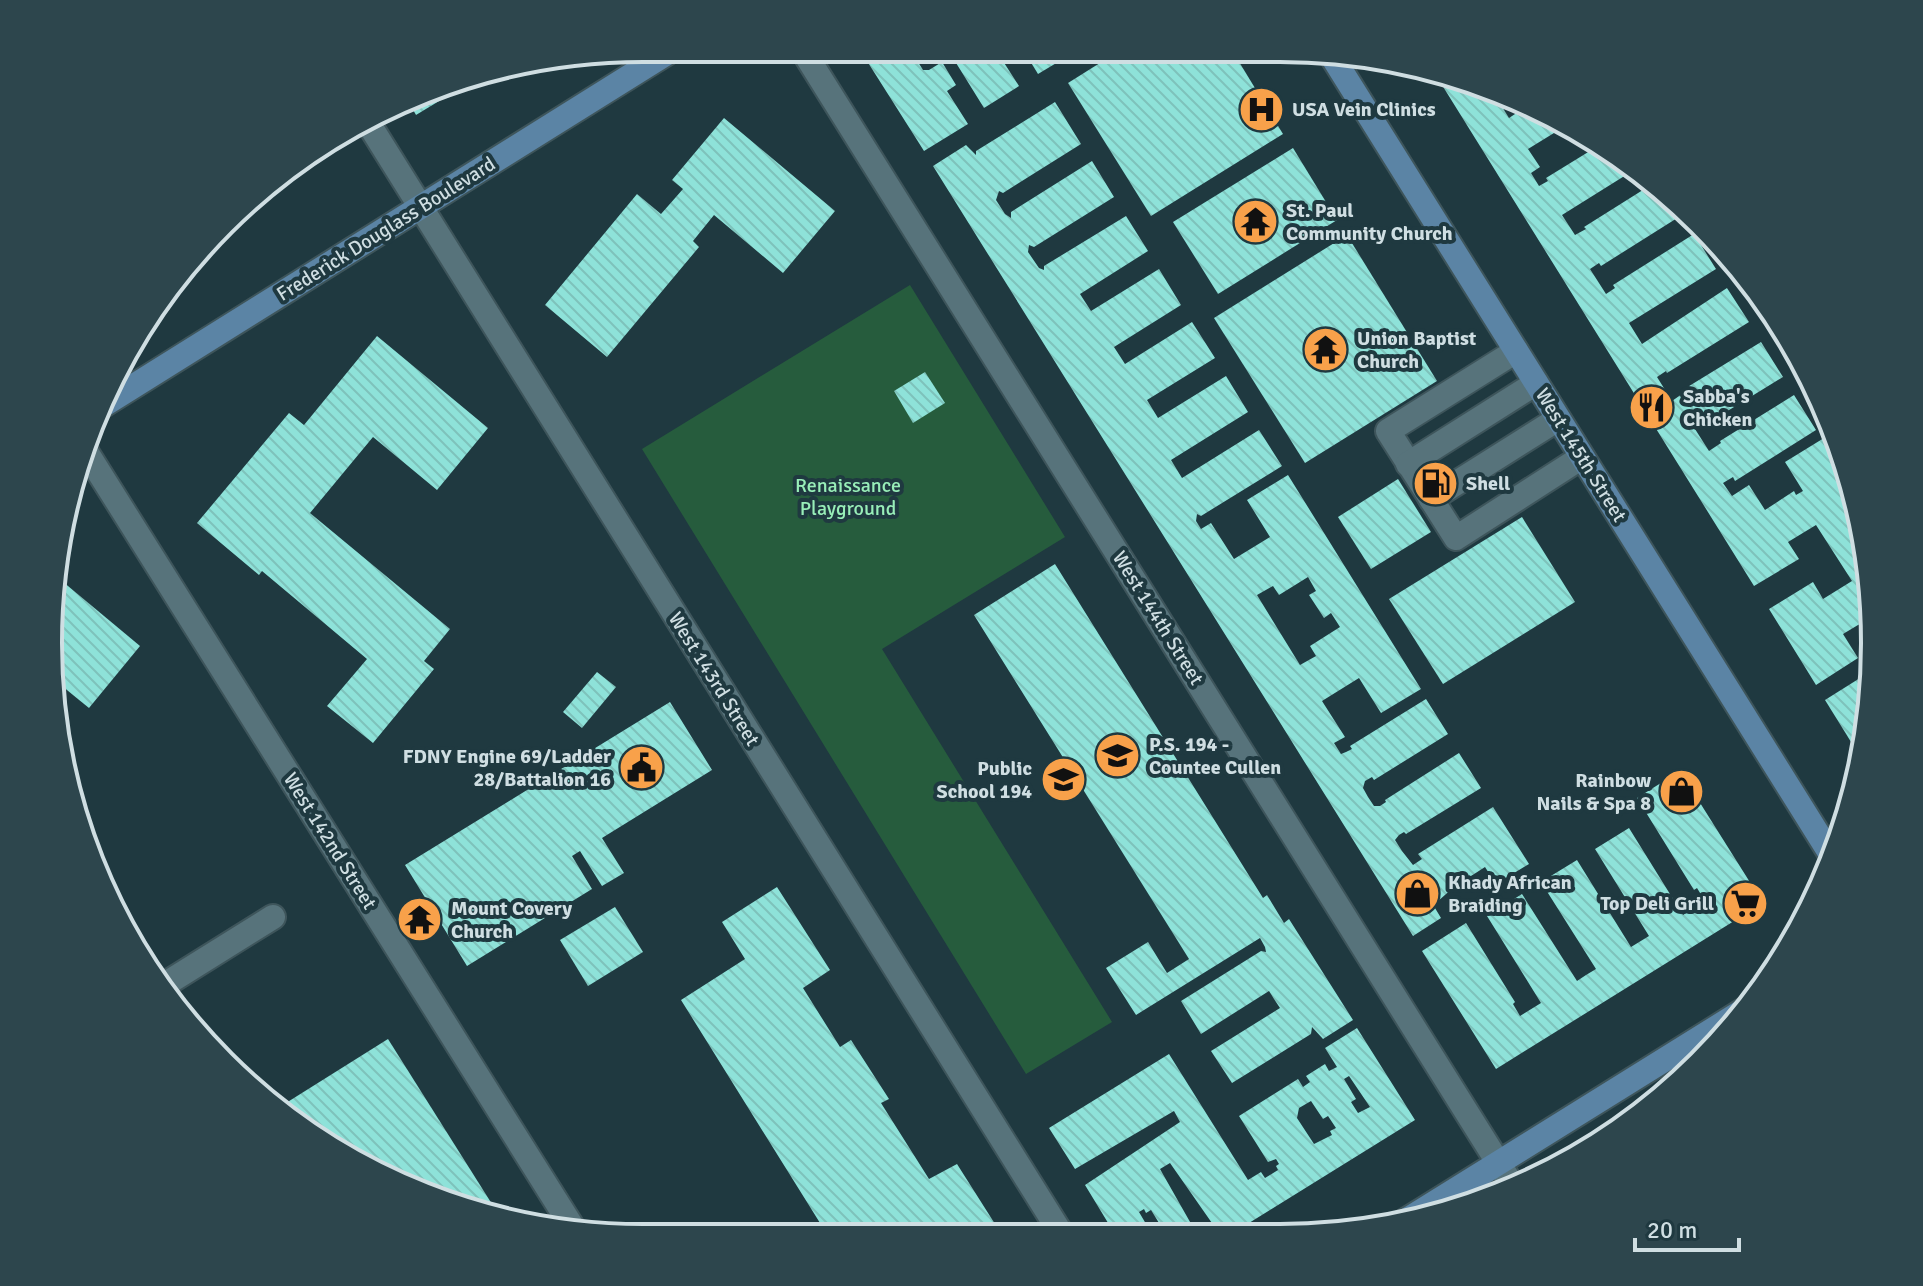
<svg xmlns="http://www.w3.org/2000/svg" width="1923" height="1286" viewBox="0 0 1923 1286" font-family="Signika,sans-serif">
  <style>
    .park { fill: #265c3d }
    .building { fill: url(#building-back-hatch); fill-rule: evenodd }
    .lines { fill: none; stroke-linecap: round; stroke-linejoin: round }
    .minor-casing { stroke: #3e555b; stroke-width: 28 }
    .major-casing { stroke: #3e555b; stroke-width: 28 }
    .minor { stroke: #57737b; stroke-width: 24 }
    .major { stroke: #5b84a5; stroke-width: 24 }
    .labels { text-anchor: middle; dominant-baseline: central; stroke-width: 8; stroke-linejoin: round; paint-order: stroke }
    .poi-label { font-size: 20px; font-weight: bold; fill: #cfdee2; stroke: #1f3940; text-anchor: start }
    .street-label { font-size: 20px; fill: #cfdee2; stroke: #1f3940 }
    .park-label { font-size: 20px; fill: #98eeb8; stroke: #1f3940 }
    .rim { fill: none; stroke: #cfdee2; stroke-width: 4 }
  </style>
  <defs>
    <pattern id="building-back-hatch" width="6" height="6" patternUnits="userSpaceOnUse" patternTransform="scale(2)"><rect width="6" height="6" fill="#8ee2d9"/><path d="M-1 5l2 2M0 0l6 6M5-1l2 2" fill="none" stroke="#7ec2bb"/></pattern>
  </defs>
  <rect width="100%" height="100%" fill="#1f3940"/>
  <!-- park -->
  <g class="park">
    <path d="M1711 237 1752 281 1812 378 1805 383Z"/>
    <path d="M910 285 1065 537 882 649 1112 1022 1026 1074 642 449Z"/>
  </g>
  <!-- building -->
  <g class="building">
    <path d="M860 50H919L913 54 923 70H929L942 62 956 85 947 91 968 124 924 151Z"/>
    <path d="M948 50 1013 51 1001 58 1019 86 984 108Z"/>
    <path d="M1024 51H1072L1073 53 1038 74Z"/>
    <path d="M1119 51 1233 52 1283 134 1151 216 1068 83Z"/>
    <path d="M482 75 416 115 408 101 452 79Z"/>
    <path d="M1437 77 1494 94 1509 118 1518 112 1513 104 1517 101 1543 109 1567 125 1528 149 1540 167 1531 173 1539 186 1548 181 1546 178 1598 146 1634 170 1562 215 1575 235 1586 229 1584 227 1654 183 1668 193 1682 215 1601 266 1599 263 1590 269 1606 294 1615 288 1613 285 1694 234 1716 269 1629 323 1642 344 1727 288 1749 322 1667 373 1666 371 1657 377 1672 401 1682 394 1681 391 1761 342 1783 377 1708 423 1707 421 1695 429 1709 451 1721 443 1720 441 1794 395 1816 430 1735 481 1733 477 1723 483 1732 496 1749 485 1765 510 1794 491 1796 495 1803 491 1785 462 1824 438 1855 489 1874 605 1871 612 1873 616 1843 634 1858 658 1816 685 1769 609 1813 582 1823 599 1852 581 1816 525 1788 542 1799 559 1754 586Z"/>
    <path d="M1055 102 1081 144 1003 193 999 191 996 200 1005 214 1011 218V212L1092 161 1114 197 1034 247 1029 245 1028 252 1039 268 1044 270V266L1126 216 1148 251 1080 294 1091 311 1159 269 1181 305 1114 347 1125 364 1192 322 1215 358 1147 400 1158 418 1226 376 1248 412 1171 460 1182 478 1259 430 1282 466 1201 516 1197 514 1196 521 1201 529 1211 523 1234 559 1270 537 1247 500 1288 475 1421 689 1381 713 1359 678 1322 701 1345 737 1334 743 1341 754 1346 752 1352 749 1350 746 1426 699 1448 734 1374 780 1372 777 1365 781 1363 788 1368 797 1374 806H1380L1386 802 1385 800 1459 753 1481 788 1406 834 1404 832 1399 835 1395 840 1402 851 1413 865 1422 859 1418 854 1493 807 1529 864 1496 884 1485 867 1454 887 1437 902 1435 908 1441 918 1413 936 933 166 966 145 976 155V151ZM1308 577 1316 591 1309 595 1324 618 1331 613 1340 627 1310 646 1316 656 1300 665 1257 595 1273 586 1279 595Z"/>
    <path d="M724 118 835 211 783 273 714 215 693 241 699 247 607 357 545 305 637 194 661 214 683 189 672 180Z"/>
    <path d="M1293 148 1337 220 1218 294 1173 222Z"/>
    <path d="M1347 235 1437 381 1305 463 1214 318Z"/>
    <path d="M377 336 488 428 437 490 373 437 310 513 450 629 424 661 434 669 373 743 327 706 367 659 262 571 259 575 197 523 289 413 304 425Z"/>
    <path d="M925 372 945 403 913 423 894 391Z"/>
    <path d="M1398 479 1431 532 1371 569 1338 517Z"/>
    <path d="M1522 517 1575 602 1443 684 1389 599Z"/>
    <path d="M1055 564 1263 898 1267 895 1284 923 1289 919 1353 1020 1323 1039 1312 1027 1311 1034 1232 1083 1211 1051 1280 1008 1274 999 1269 991 1201 1034 1181 1001 1261 951 1266 952 1265 947 1260 938 1136 1015 1106 968 1148 942 1167 973 1189 959 974 615Z"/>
    <path d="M56 576 140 646 89 708 57 682 49 604Z"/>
    <path d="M597 672 616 687 582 728 563 712Z"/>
    <path d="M1868 673 1871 678 1870 721 1861 758 1825 700Z"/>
    <path d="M670 702 712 770 602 838 624 873 602 886 580 851 572 856 592 889 467 966 405 865Z"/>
    <path d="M1680 771 1763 903 1496 1069 1422 951 1466 923 1515 1002 1513 1004 1520 1016 1541 1003 1487 916 1522 894 1577 981 1586 975 1596 969 1541 882 1577 860 1631 947 1649 936 1595 849 1629 828 1683 915 1705 901 1697 888 1694 890 1637 798Z"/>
    <path d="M777 887 830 970 803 988 840 1047 851 1040 889 1099 881 1103 929 1179 957 1164 1002 1235 831 1234 824 1223H820L681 1000 745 959 722 922Z"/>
    <path d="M615 907 643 952 588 986 560 940Z"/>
    <path d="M1357 1028 1415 1120 1228 1236H1221L1170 1163 1160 1169 1198 1236H1116L1085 1185 1180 1122 1174 1111 1075 1169 1049 1128 1169 1054 1248 1180 1261 1172 1265 1178 1278 1170 1276 1166 1279 1164 1276 1159 1268 1162 1239 1116 1298 1079 1303 1087 1310 1082 1306 1076 1325 1064 1329 1071 1337 1067 1325 1048ZM1349 1076 1370 1107 1358 1113 1351 1102 1356 1099 1344 1079ZM1311 1101 1323 1119 1328 1116 1336 1128 1330 1131 1332 1135 1314 1144 1297 1118 1299 1108ZM1144 1209 1146 1213 1151 1210 1159 1223 1149 1229 1139 1212Z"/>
    <path d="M388 1039 497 1212 380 1177 279 1109 278 1108Z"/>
  </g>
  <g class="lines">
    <defs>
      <g id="minor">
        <path d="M802 49 1514 1188"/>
        <path d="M367 121 1062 1235"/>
        <path d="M1516 351 1388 431 1456 538 1582 457"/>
        <path d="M85 450 576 1233"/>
        <path d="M1408 464 1536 383"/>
        <path d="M1431 499 1558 419"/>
        <path d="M164 985 273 917"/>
      </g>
      <g id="major">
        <path d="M1330 53 1833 858"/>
        <path d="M97 409 675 48"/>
        <path d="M1402 1223 1746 1009"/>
      </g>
    </defs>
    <!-- minor casing -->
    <use href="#minor" class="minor-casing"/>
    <!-- major casing -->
    <use href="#major" class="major-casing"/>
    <!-- minor -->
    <use href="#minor" class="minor"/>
    <!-- major -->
    <use href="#major" class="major"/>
  </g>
  <!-- icons -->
  <defs>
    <symbol id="hospital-disc" viewBox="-11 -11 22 22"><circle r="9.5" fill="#f8a14a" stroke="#1f3940"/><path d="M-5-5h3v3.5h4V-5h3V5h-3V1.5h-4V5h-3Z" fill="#111"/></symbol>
    <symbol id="temple-disc" viewBox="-11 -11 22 22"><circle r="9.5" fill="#f8a14a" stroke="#1f3940"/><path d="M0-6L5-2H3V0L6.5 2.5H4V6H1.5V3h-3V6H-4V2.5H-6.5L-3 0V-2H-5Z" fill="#111"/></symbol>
    <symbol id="restaurant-disc" viewBox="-11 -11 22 22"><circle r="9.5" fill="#f8a14a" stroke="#1f3940"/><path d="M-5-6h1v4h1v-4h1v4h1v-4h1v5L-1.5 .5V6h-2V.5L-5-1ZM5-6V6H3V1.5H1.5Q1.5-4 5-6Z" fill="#111"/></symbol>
    <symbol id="fuel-disc" viewBox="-11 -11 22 22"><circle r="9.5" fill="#f8a14a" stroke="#1f3940"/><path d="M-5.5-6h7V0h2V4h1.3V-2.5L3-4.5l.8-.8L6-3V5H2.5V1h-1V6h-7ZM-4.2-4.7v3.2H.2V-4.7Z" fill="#111"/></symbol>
    <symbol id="school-disc" viewBox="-11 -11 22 22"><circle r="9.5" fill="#f8a14a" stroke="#1f3940"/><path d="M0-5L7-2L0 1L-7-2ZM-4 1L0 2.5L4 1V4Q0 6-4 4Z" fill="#111"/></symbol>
    <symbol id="civic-disc" viewBox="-11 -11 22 22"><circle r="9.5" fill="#f8a14a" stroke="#1f3940"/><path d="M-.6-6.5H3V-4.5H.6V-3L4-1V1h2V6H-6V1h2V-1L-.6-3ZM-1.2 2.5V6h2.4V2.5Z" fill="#111"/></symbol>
    <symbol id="shop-disc" viewBox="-11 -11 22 22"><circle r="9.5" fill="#f8a14a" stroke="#1f3940"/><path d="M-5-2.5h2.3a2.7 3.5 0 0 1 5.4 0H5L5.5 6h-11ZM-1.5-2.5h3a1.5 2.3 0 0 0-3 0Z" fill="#111"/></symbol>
    <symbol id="supermarket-disc" viewBox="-11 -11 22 22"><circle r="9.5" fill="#f8a14a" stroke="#1f3940"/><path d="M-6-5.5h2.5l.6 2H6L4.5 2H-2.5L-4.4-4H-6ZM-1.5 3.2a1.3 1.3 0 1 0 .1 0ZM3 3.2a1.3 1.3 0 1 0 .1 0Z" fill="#111"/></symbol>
  </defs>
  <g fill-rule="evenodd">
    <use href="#hospital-disc" x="1236" y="84" width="51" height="51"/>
    <use href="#temple-disc" x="1230" y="196" width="51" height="51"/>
    <use href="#temple-disc" x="1300" y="324" width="51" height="51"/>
    <use href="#restaurant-disc" x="1626" y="382" width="51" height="51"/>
    <use href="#fuel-disc" x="1410" y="458" width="51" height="51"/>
    <use href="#school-disc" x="1092" y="730" width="51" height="51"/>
    <use href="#civic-disc" x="616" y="742" width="51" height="51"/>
    <use href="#school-disc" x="1038" y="754" width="51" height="51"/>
    <use href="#shop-disc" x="1656" y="766" width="51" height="51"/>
    <use href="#shop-disc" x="1392" y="868" width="51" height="51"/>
    <use href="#supermarket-disc" x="1720" y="878" width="51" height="51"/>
    <use href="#temple-disc" x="394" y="894" width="51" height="51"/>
  </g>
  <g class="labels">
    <!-- poi labels -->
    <g class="poi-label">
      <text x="1292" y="109">USA Vein Clinics</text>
      <text x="1286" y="210">St. Paul<tspan x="1286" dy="23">Community Church</tspan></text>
      <text x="1357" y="338">Union Baptist<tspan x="1357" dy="23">Church</tspan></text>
      <text x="1683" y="396">Sabba's<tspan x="1683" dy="23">Chicken</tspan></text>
      <text x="1466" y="483">Shell</text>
      <text x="1149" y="744">P.S. 194 -<tspan x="1149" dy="23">Countee Cullen</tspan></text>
      <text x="611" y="756" text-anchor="end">FDNY Engine 69/Ladder<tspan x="611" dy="23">28/Battalion 16</tspan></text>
      <text x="1032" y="768" text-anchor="end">Public<tspan x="1032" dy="23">School 194</tspan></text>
      <text x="1651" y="780" text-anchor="end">Rainbow<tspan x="1651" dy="23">Nails &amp; Spa 8</tspan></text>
      <text x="1448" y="882">Khady African<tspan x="1448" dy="23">Braiding</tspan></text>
      <text x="1714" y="903" text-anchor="end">Top Deli Grill</text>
      <text x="451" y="908">Mount Covery<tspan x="451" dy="23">Church</tspan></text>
    </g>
    <!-- street labels -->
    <g class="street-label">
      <text transform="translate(386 229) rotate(-32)">Frederick Douglass Boulevard</text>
      <text transform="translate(1581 455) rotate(58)">West 145th Street</text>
      <text transform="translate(1158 618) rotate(58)">West 144th Street</text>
      <text transform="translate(714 679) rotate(58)">West 143rd Street</text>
      <text transform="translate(330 841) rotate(58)">West 142nd Street</text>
    </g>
    <!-- park labels -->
    <g class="park-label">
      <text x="848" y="485">Renaissance<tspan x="848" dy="23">Playground</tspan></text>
    </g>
  </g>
  <!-- crop -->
  <path d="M0 0H1923V1286H0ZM643 62H1280A581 581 0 0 1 1861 643V643A581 581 0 0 1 1280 1224H643A581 581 0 0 1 62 643V643A581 581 0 0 1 643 62Z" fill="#2d464d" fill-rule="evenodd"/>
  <path class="rim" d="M643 62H1280A581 581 0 0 1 1861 643V643A581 581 0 0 1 1280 1224H643A581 581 0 0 1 62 643V643A581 581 0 0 1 643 62Z"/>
  <!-- scale -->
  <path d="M1635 1238v12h104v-12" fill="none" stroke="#cfdee2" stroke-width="4"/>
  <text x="1647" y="1238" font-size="24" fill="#cfdee2" stroke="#1f3940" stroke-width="6" paint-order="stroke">20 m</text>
</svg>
